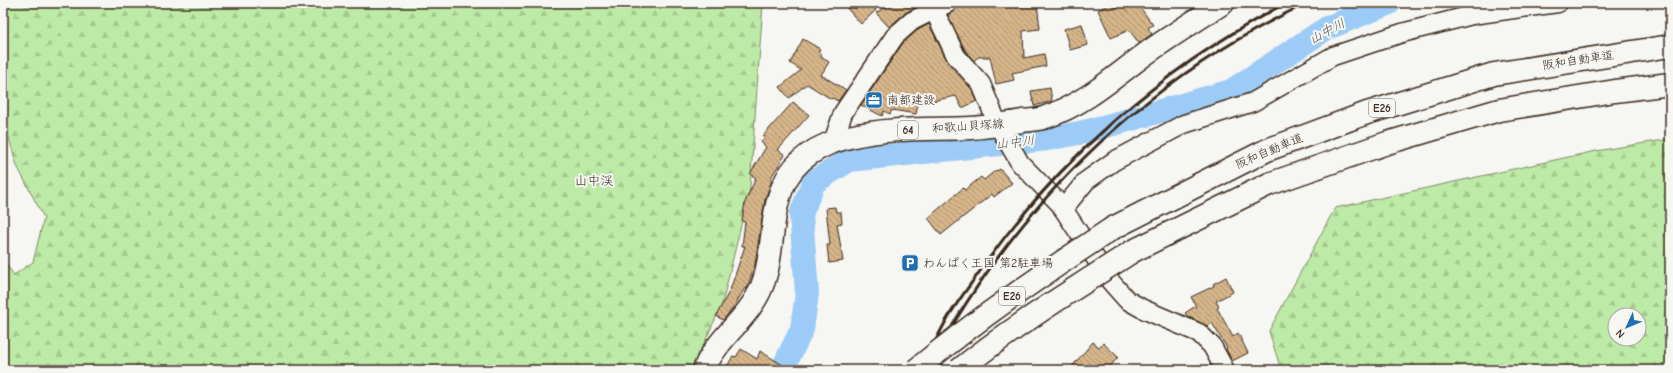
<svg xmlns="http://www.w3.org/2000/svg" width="1673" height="373" viewBox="0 0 1673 373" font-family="'Comic Neue','Klee One',sans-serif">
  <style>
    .forest { fill: url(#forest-firs); stroke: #7c8a62; fill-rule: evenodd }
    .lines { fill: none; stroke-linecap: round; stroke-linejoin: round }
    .river { stroke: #9ccbf7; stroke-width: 24 }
    .building { fill: url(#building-back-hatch); stroke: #3b2a1e }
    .minor-casing { stroke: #3b2a1e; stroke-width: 21 }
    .major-casing { stroke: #3b2a1e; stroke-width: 25 }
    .highway-casing { stroke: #3b2a1e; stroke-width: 25 }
    .minor { stroke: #f6f6f2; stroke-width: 18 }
    .major { stroke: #f6f6f2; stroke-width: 22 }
    .highway { stroke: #f6f6f2; stroke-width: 22 }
    .rail { stroke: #3b2a1e; stroke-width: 3 }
    .highway-bridge-casing { stroke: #3b2a1e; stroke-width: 25; stroke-linecap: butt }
    .highway-bridge { stroke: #f6f6f2; stroke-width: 22 }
    .labels { text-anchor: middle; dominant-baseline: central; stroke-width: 4; stroke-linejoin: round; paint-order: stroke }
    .shield { fill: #f6f6f2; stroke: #73675e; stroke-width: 1 }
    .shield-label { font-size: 11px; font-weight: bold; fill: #3b2a1e }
    .street-label { font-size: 12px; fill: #3b2a1e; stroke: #f6f6f2 }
    .poi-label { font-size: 12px; fill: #3b2a1e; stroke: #f6f6f2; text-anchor: start }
    .water-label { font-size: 13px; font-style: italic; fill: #535254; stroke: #f6f6f2 }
    .neighbourhood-label { font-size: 13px; fill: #3b2a1e; stroke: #f6f6f2 }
  </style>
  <defs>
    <pattern id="forest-firs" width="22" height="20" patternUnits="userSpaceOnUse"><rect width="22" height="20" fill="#beeaa7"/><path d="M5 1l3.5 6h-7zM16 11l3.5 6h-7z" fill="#a4c98f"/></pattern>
    <pattern id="building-back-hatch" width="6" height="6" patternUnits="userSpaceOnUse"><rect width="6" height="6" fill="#d6b589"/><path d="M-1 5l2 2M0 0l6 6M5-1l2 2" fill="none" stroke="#af936f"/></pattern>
  </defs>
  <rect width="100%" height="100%" fill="#f6f6f2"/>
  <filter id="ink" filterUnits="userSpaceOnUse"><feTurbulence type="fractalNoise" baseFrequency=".025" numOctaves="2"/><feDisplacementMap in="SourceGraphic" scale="8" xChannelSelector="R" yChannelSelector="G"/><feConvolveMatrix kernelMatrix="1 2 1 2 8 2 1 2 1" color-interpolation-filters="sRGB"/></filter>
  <g filter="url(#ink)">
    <!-- forest -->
    <g class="forest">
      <path d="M3 3H763L750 188 722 304 692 370H3V260L14 275 33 262 44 218 17 166 3 117Z"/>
      <path d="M1670 139V370H1281L1269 331 1335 208 1596 151ZM1615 315H1639V339H1615Z"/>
    </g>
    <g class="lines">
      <!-- river -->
      <path class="river" d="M782 370 802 329 807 293 801 214 814 182 849 160 1047 139 1084 132 1150 114 1231 91 1327 28 1389 3"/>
    </g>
    <!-- building -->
    <g class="building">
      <path d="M842 3H870L876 10 861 24Z"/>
      <path d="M892 3H920L921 5 905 13 889 27 876 13Z"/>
      <path d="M1026 3H1037L1040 29 1023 31 1024 58 1044 54 1046 66 1012 73 1014 80 996 84 990 57H978L974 61 965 50 948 15 958 7 988 5 1026 6Z"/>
      <path d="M1112 3 1114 9 1125 3H1137L1153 25 1148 28 1152 34 1139 43 1129 30 1111 38 1098 10Z"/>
      <path d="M929 24 947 61 972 89 977 101 962 108 956 96 918 104 916 114 892 110 890 114 884 111 882 116 861 105 903 43 918 30Z"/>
      <path d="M1082 24 1088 45 1070 50 1064 29Z"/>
      <path d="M803 39 820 49 818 52 822 55 821 57 829 62 821 75 846 90 838 101 832 98 831 99 807 84 789 98 780 87 801 70 790 63Z"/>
      <path d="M1050 88 1052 101 1034 106 1031 91Z"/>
      <path d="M793 102 809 115 778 150 785 155 770 179 772 180 765 199 755 264 747 289 745 288 733 308 723 320 716 316 730 290 745 246H742L745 222 742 221 745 202 756 178 750 174 766 147 761 142 765 137 763 136Z"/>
      <path d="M1000 169 1012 183 994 197 992 194 941 235 928 218 963 188 965 190 981 177 984 180 996 170 997 171Z"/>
      <path d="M835 207 836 212H841L842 223 837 224 843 261 829 263 827 245H830L826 208Z"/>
      <path d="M1226 277 1233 292 1216 301 1219 307 1217 308 1233 337 1238 333 1248 353 1232 361 1226 349 1227 348 1212 323 1207 326 1187 316 1185 313 1196 306 1191 297 1214 286 1213 284Z"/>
      <path d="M1093 342 1099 347 1103 343 1118 357 1107 370H1069Z"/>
      <path d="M741 349 757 359 760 351 791 370H725L733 356 736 357Z"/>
    </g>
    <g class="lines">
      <defs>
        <g id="minor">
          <path d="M934 10 956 56 981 84 998 125 1020 163 1060 204 1111 282 1127 300 1143 309 1199 333 1212 346 1225 370"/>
          <path d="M833 142 843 113 895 36 912 21 948 3"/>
          <path d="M1063 209 1086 181 1114 161 1184 124 1253 102 1333 56 1402 33 1472 15 1558 3"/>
        </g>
        <path id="major" d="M704 370C716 338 749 319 762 286 775 253 769 216 784 184 813 121 913 131 970 128 987 127 1005 124 1022 121 1030 120 1039 120 1046 117 1083 105 1113 78 1144 55 1169 37 1196 20 1223 3"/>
        <g id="highway">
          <path d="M1113 228 1267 150 1367 113 1494 74 1670 46"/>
          <path d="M1133 251 1269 184 1387 143 1499 110 1615 91 1670 84"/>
        </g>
      </defs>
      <!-- minor casing -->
      <use href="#minor" class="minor-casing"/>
      <!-- major casing -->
      <use href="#major" class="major-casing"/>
      <!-- highway casing -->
      <use href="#highway" class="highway-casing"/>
      <!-- minor -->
      <use href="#minor" class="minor"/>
      <!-- major -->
      <use href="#major" class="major"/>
      <!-- highway -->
      <use href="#highway" class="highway"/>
      <!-- rail -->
      <g class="rail">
        <path d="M921 370C929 354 937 337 946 321 955 305 967 289 978 274 1057 159 1163 68 1286 3"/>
        <path d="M931 370C939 354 946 337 955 321 1041 181 1159 73 1307 3"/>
      </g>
      <defs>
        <g id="highway-bridge">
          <path d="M916 370C978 318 1045 273 1113 228"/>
          <path d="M959 370C1014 326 1074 289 1133 251"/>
        </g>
      </defs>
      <!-- highway-bridge casing -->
      <use href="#highway-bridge" class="highway-bridge-casing"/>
      <!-- highway-bridge -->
      <use href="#highway-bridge" class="highway-bridge"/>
    </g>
  </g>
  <!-- icons -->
  <defs>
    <symbol id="office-square" viewBox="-11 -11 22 22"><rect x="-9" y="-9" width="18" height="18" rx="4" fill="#1f6fb2" stroke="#f6f6f2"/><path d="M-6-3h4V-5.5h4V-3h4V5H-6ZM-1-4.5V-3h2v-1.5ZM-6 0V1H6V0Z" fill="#fff"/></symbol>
    <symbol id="parking-square" viewBox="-11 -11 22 22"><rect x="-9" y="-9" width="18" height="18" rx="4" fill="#1f6fb2" stroke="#f6f6f2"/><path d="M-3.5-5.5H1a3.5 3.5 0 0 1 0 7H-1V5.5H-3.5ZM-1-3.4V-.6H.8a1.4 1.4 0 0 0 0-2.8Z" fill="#fff"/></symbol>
  </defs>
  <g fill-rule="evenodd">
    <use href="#office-square" x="864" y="90" width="20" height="20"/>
    <use href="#parking-square" x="900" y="253" width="20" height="20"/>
  </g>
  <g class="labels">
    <!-- shield labels -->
    <g class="shield">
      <rect x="1369" y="99" width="26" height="18" rx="3"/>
      <rect x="898" y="121" width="20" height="18" rx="3"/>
      <rect x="999" y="287" width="26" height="18" rx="3"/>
    </g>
    <g class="shield-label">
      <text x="1382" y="108">E26</text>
      <text x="908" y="130">64</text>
      <text x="1012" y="296">E26</text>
    </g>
    <!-- street labels -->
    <g class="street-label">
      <text transform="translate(1578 60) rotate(-9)">阪和自動車道</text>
      <text transform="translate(968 126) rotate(-4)">和歌山貝塚線</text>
      <text transform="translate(1269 151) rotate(-23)">阪和自動車道</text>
    </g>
    <!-- poi labels -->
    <g class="poi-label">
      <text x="887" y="100">南都建設</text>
      <text x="923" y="263">わんぱく王国 第2駐車場</text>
    </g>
    <!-- water labels -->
    <g class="water-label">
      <text transform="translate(1327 31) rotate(-28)">山中川</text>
      <text transform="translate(1015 142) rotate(-6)">山中川</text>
    </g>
    <!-- neighbourhood labels -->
    <g class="neighbourhood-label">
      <text x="594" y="180">山中渓</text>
    </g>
  </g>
  <!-- margin -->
  <rect width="1673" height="373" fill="none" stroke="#f6f6f2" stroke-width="16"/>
  <rect x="8" y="8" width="1657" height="357" fill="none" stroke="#3b2a1e" stroke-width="1.5" filter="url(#ink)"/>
  <!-- north arrow -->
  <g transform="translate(1627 327) rotate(226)"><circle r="19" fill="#f6f6f2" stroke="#aba49d"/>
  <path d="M0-3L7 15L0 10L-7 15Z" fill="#1f6fb2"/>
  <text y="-6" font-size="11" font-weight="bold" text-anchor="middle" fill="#3b2a1e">N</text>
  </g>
</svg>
